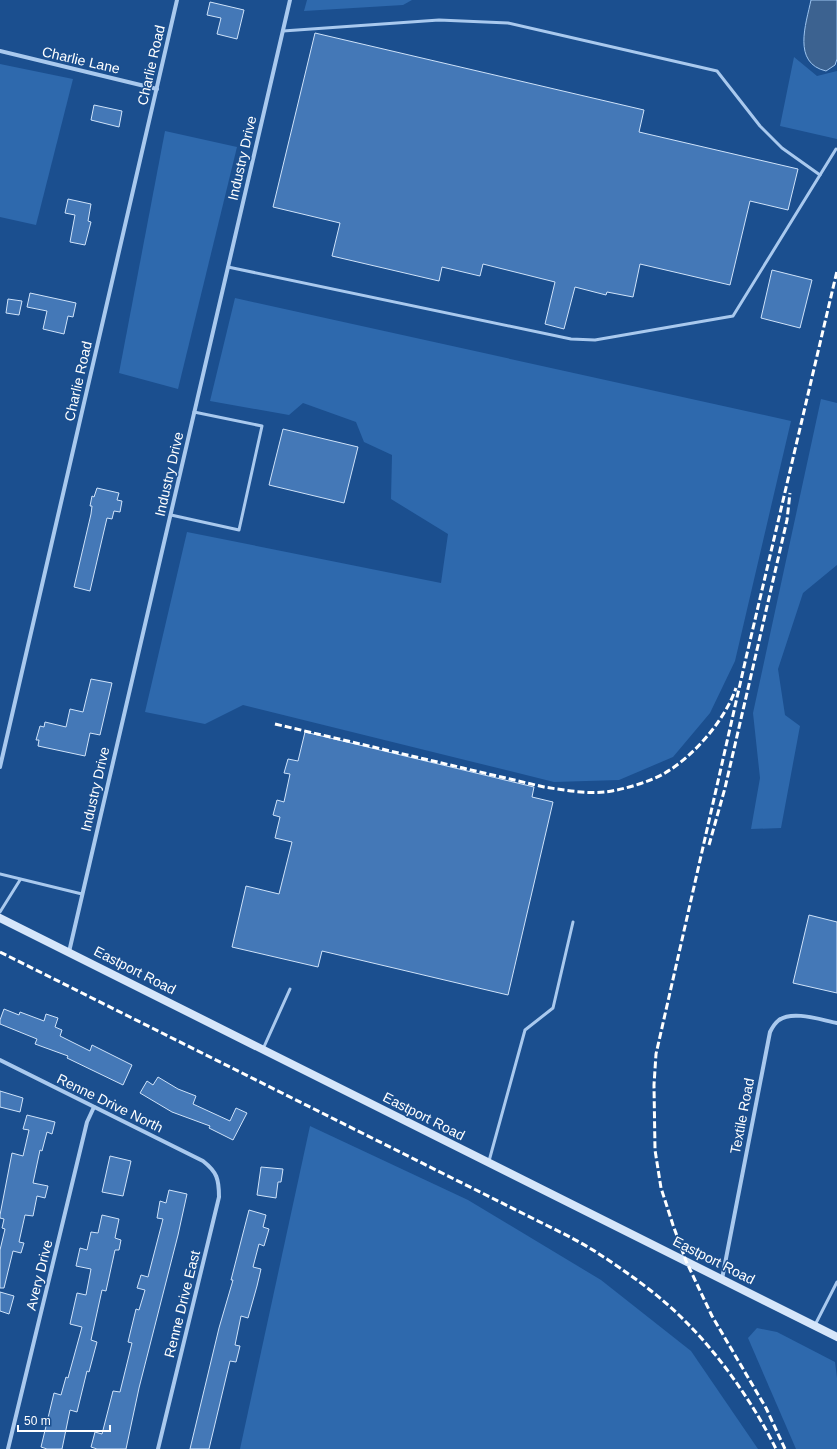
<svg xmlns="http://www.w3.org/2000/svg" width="837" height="1449" viewBox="0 0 837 1449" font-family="Arial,sans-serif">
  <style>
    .green { fill: #2e69ad }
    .water { fill: #3c6290; stroke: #9cc4f0 }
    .building { fill: #4478b7; stroke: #cfe3fa }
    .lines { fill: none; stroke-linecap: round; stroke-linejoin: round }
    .lane { stroke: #a9c9ee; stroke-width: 3 }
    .street { stroke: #a9c9ee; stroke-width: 4 }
    .secondary { stroke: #d6e6fa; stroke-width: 8 }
    .rail { stroke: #fff; stroke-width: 3; stroke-dasharray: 7 3; stroke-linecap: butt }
    .labels { text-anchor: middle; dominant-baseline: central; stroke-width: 3; stroke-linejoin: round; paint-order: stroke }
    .street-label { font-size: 14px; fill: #fff; stroke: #1b4f8f }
  </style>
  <rect width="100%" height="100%" fill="#1b4f8f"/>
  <!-- green -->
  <g class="green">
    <path d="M307 0H412L403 5 304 11Z"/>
    <path d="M794 57 817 76 837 71V139L780 126Z"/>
    <path d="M0 64 73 79 36 225 0 217Z"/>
    <path d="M165 131 237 147 178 389 119 373Z"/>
    <path d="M235 298 791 421 735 661 710 713 673 757 619 780 554 782 243 705 205 724 145 712 187 532 441 583 448 534 391 499 392 455 364 442 356 422 303 403 289 415 210 401Z"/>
    <path d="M821 399 837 403V565L803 593 778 669 785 715 800 726 781 828 751 829 760 778 753 713Z"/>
    <path d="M310 1126 468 1200 601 1280 691 1351 758 1449H240Z"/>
    <path d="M757 1328 777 1332 835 1362 837 1378V1449H796L748 1338Z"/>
  </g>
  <!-- water -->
  <path class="water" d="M811 0H837V59L835 65 826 71C792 63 806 24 811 0Z"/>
  <!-- building -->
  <g class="building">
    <path d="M210 2 244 10 237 39 217 34 221 18 207 15Z"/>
    <path d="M315 33 644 110 639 132 798 169 788 210 750 201 730 285 640 264 633 297 607 292 606 295 575 287 564 329 545 324 555 282 483 264 480 276 442 267 439 281 332 256 340 223 273 207Z"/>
    <path d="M94 105 122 111 119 127 91 120Z"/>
    <path d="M68 199 91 204 88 221 91 222 85 245 70 242 75 215 65 213Z"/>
    <path d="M772 270 812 280 800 328 761 318Z"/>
    <path d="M30 293 76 303 73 317 68 316 64 334 43 329 47 311 27 307Z"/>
    <path d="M8 299 22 301 19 315 6 313Z"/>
    <path d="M283 429 358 447 344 503 269 485Z"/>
    <path d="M97 488 119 493 117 500 122 501 120 512 114 511 112 519 107 518 90 591 74 587 91 514 92 506H90L92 496 94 497Z"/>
    <path d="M91 679 112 683 100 735 90 733 85 756 38 746 39 740H36L40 726 44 727 45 722 66 727 70 709 83 712Z"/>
    <path d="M305 732 534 787 532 797 553 802 508 995 322 951 318 967 232 947 246 886 279 894 292 842 275 838 280 817 273 815 277 800 284 802 290 774 284 773 288 759 298 761Z"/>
    <path d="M809 915 837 922V993L793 983Z"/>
    <path d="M4 1009 19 1015 20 1012 44 1021 46 1014 58 1018 55 1027 62 1030 60 1036 90 1051 92 1045 132 1065 123 1085 67 1058 68 1056 35 1044 37 1039 0 1024V1020Z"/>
    <path d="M158 1077 178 1089 196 1096 193 1104 230 1121 236 1108 247 1113 233 1140 209 1128 210 1126 172 1112 140 1093 147 1081 153 1085Z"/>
    <path d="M0 1091 23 1098 20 1112 0 1107Z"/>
    <path d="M27 1115 55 1122 52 1134 47 1132 42 1151 40 1150 33 1183 48 1186 45 1198 37 1196 33 1216 25 1215 19 1242 24 1243 21 1253 13 1251 4 1288H0V1250L5 1229 2 1228 4 1219 0 1218V1215L12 1153 23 1156 29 1130 23 1129Z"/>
    <path d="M110 1156 131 1161 123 1196 102 1192Z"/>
    <path d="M261 1167 283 1169 281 1182H278L276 1198 257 1195Z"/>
    <path d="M169 1190 187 1194 178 1235 139 1388 126 1449H97L91 1447 95 1432 102 1434 113 1391 120 1392 132 1343 128 1342 136 1309 139 1310 145 1290 137 1288 141 1275 148 1277 163 1219 157 1218 160 1201 166 1203Z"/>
    <path d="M249 1210 266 1215 263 1227 269 1229 264 1246 259 1244 253 1267 261 1269 257 1286 248 1318 241 1316 235 1345 240 1346 236 1362 230 1361 209 1449H190L219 1328 233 1280H231Z"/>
    <path d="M102 1215 119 1219 115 1238 121 1240 119 1250H115L106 1291 102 1290 91 1340 97 1342 89 1372 87 1371 77 1412 70 1410 62 1449H47L41 1447 54 1393 61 1395 66 1377 68 1378 82 1327 70 1324 77 1293 86 1295 91 1269 76 1266 80 1248 87 1250 91 1232 98 1233Z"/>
    <path d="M0 1292 14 1296 9 1314 0 1311Z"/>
  </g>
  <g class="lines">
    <!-- lane -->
    <g class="lane">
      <path d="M283 31 439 20 508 23 717 71 760 126 782 148 820 175"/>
      <path d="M228 267 571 339 595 340 733 316 836 149"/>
      <path d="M171 515 239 530 262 426 194 412"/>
      <path d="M0 874 82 894"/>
      <path d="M0 912 20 880"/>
      <path d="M263 1049 290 989"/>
      <path d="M489 1161 525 1030 553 1008 573 922"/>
      <path d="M815 1325 837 1282"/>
    </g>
    <!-- street -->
    <g class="street">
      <path d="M0 51 157 89"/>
      <path d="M0 767 177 0"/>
      <path d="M69 952 290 0"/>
      <path d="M0 1060 203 1161C217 1172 219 1179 219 1197L158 1449"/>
      <path d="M722 1279 770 1032C772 1028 775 1023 779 1020 793 1010 821 1020 837 1023"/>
      <path d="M8 1449 87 1122 94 1107"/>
    </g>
    <!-- secondary -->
    <path class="secondary" d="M0 918 837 1337"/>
    <!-- rail -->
    <g class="rail">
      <path d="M275 724 544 787C564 790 585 794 605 792 622 790 650 782 665 773 694 756 725 720 736 688"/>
      <path d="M709 845 725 788 787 520 790 493"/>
      <path d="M0 952 542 1223C560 1232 579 1241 596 1252 627 1272 661 1296 687 1323 721 1357 755 1406 776 1449"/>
      <path d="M785 1449 766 1408 712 1316 686 1261 673 1225 661 1188 655 1150 654 1085 656 1054 746 658 837 271"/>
    </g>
  </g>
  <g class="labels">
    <!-- street labels -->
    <g class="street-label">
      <text transform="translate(81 60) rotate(13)">Charlie Lane</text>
      <text transform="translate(151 65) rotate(-77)">Charlie Road</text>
      <text transform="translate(242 158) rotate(-77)">Industry Drive</text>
      <text transform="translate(78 381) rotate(-77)">Charlie Road</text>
      <text transform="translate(169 474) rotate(-77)">Industry Drive</text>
      <text transform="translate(95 789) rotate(-77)">Industry Drive</text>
      <text transform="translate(135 970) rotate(27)">Eastport Road</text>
      <text transform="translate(110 1103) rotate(26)">Renne Drive North</text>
      <text transform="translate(424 1116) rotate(27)">Eastport Road</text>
      <text transform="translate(742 1116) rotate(-79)">Textile Road</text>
      <text transform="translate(714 1260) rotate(27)">Eastport Road</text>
      <text transform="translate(39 1275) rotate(-76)">Avery Drive</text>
      <text transform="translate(182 1304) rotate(-76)">Renne Drive East</text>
    </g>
  </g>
  <!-- scale -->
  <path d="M18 1425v6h92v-6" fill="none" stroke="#ffffff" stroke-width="2"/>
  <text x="24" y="1425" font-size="12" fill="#ffffff" stroke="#1b4f8f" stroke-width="3" paint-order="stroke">50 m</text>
</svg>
